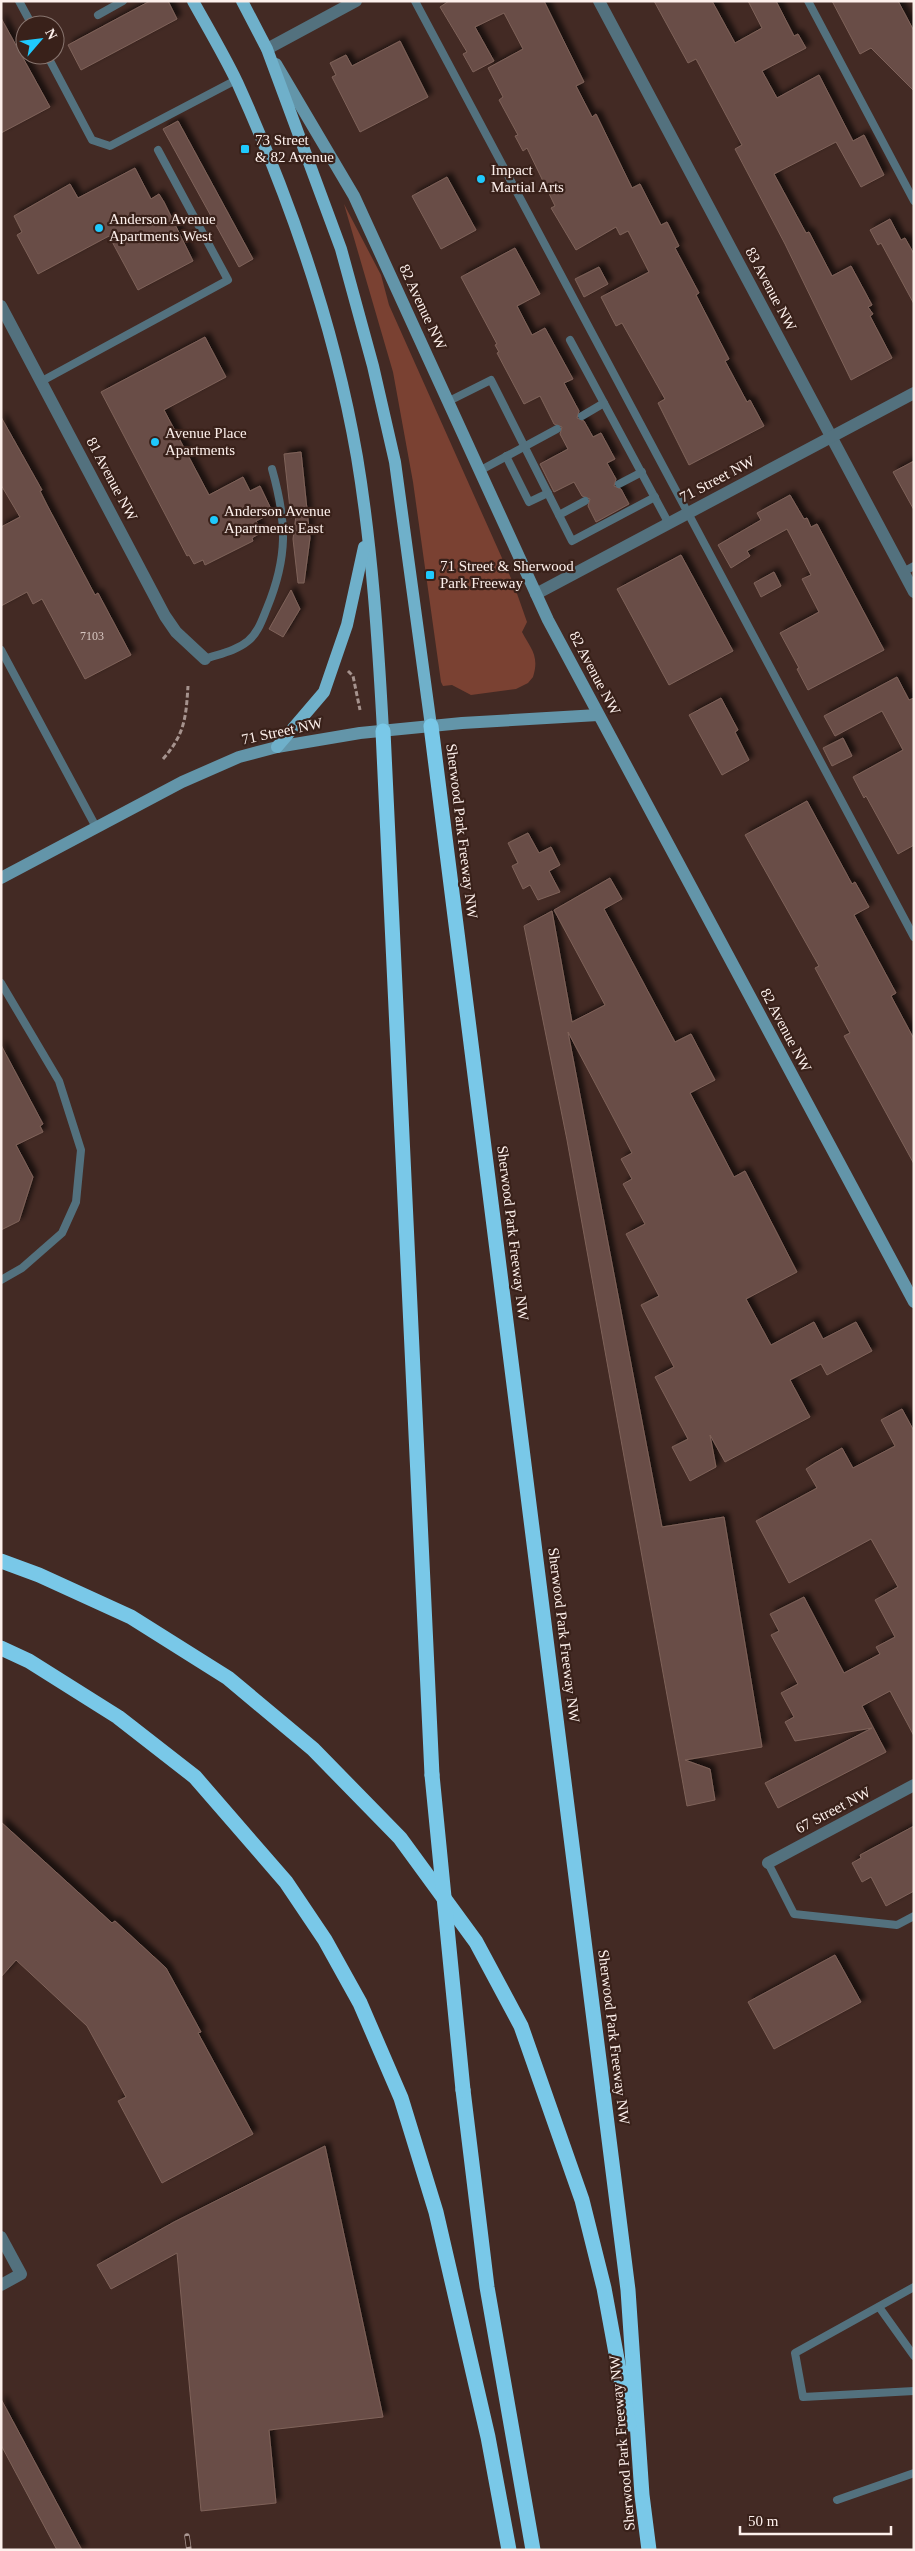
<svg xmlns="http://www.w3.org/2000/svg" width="915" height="2551" viewBox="0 0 915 2551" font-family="Georgia,serif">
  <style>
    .green { fill: #7a4132 }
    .building { fill: #694e46; stroke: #7f625a; filter: url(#shadow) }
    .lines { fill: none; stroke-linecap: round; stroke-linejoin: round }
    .path { stroke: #a6938e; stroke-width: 3; stroke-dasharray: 5 2.5; stroke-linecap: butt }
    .lane { stroke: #53717e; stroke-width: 8 }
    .street { stroke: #53717e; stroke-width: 12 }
    .secondary { stroke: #6395a9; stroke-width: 12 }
    .primary { stroke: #6fb0ca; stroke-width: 12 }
    .highway { stroke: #79c8e8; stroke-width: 15 }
    .rail-casing { stroke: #ab9894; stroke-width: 5.5 }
    .rail { stroke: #39211a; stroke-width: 4; stroke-dasharray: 11; stroke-linecap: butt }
    .highway-bridge { stroke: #79c8e8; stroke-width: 15 }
    .poi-dot { fill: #1fc9fd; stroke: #39211a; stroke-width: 2 }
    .labels { text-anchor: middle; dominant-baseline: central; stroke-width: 4.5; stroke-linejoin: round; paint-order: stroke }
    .number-label { font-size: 12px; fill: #d8c8c2 }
    .poi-label { font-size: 15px; fill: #fdf0ec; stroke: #39211a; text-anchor: start }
    .street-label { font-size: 15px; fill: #fdf0ec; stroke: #39211a }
  </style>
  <defs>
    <filter id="shadow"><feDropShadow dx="4.5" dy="-4.5" stdDeviation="2.5" flood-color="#0009"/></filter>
  </defs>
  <rect width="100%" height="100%" fill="#432a24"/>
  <!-- green -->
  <path class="green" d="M344 204 381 275 389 305 514 585 527 622 522 632C530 648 540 655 533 677L528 683 516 689 471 695 452 685 443 686 441 682 413 482 393 372Z"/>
  <!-- building -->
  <g class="building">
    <path d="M150 1H168L177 19 81 70 68 45Z"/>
    <path d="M449 1H544L584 82 576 86 592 117 596 114 632 188 640 184 661 225 667 222 679 246 675 248 699 293 696 295 729 359 725 361 747 402 750 400 764 426 689 465 658 403 665 399 622 323 616 326 601 297 649 272 628 231 620 235 616 227 576 250 551 208 555 206 527 148 523 151 515 136 518 135 499 100 503 97 488 68 523 49 504 13 475 27 494 61 473 72 463 54 467 52 440 7Z"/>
    <path d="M654 1H712L735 43 762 28 748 1H776L794 36 798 34 806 48 762 71 777 98 819 75 853 141 864 135 884 175 861 187 836 142 774 174 806 233 809 232 832 276 851 266 872 305 868 307 873 314 870 316 892 358 851 380 785 244 735 149 742 145 696 59 688 63Z"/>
    <path d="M832 1H898L914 31V91L871 48 860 54Z"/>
    <path d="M1 18 50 107 1 133Z"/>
    <path d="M400 41 428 97 360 132 332 77 336 75 330 63 346 55 352 66Z"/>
    <path d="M178 121 253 259 239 267 163 129Z"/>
    <path d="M135 168 151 199 159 194 164 202 193 261 138 290 109 236 38 274 17 235 22 232 14 216 70 184 78 198Z"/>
    <path d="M447 177 476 230 441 249 412 196Z"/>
    <path d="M890 219 901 240 905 238 914 254V304L881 243 878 245 870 230Z"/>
    <path d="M515 248 540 294 517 306 532 335 545 328 573 379 564 383 579 411 577 418 584 421 593 437 601 433 615 459 607 463 616 479 614 486 621 489 629 504 596 522 588 506 590 499 582 496 574 482 554 492 540 464 568 449 560 434 562 427 554 424 540 396 524 404 497 353 499 352 495 345 497 344 461 277Z"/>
    <path d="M599 267 608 284 584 297 575 279Z"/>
    <path d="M205 337 226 377 164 410 209 495 243 477 250 491 260 486 273 513 256 521 262 532 252 538 253 541 205 565 203 560 194 564 189 555 187 556 101 392Z"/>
    <path d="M1 417 42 490 40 491 47 505 95 595 98 593 131 655 85 679 42 599 33 604 27 592 1 606V527L20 517 1 485Z"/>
    <path d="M301 452 310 538 304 583H298L293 539 296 515 291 518 284 454Z"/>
    <path d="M914 461V510L893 472Z"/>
    <path d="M790 495 804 519 807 518 811 527 817 524 884 650 808 690 797 669 799 668 780 633 819 612 802 579 811 575 787 529 747 551 750 556 731 568 718 545 761 520 757 513Z"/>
    <path d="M681 555 733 651 669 685 617 589Z"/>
    <path d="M774 572 781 586 761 597 754 583Z"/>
    <path d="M291 590 300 609 283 637 269 629Z"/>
    <path d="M897 677 909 700 914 698V845L898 854 866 796 864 798 853 777 903 750 882 711 835 736 824 716Z"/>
    <path d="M721 698 738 730 735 732 749 760 722 775 689 715Z"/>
    <path d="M843 738 852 756 832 766 823 748Z"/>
    <path d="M807 801 852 884 855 882 869 907 854 915 896 993 891 996 914 1039V1164L844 1036 850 1033 815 968 819 966 745 835Z"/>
    <path d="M528 833 539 853 551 847 560 865 549 871 560 892 538 900 530 885 523 889 512 866 518 863 508 843Z"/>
    <path d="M610 878 622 899 604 909 675 1042 691 1034 715 1080 690 1093 734 1177 745 1171 797 1272 746 1299 771 1345 814 1322 823 1339 856 1322 872 1351 827 1375 821 1364 790 1380 810 1417 725 1462 710 1435 716 1467 690 1481 672 1447 688 1439 655 1377 674 1367 641 1305 659 1296 626 1234 645 1224 623 1184 632 1179 621 1159 632 1153 568 1032 662 1527 724 1517 762 1747 685 1760 710 1769 715 1800 687 1806 567 1140 524 926 552 911 572 1022 605 1005 554 910Z"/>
    <path d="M1 1045 43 1124 40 1126 43 1132 16 1145 33 1177 19 1221 1 1230Z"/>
    <path d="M902 1409 914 1431V1736L890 1691 862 1706 886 1752 778 1808 765 1783 872 1728 795 1741 785 1722 794 1717 781 1693 798 1684 771 1635 779 1631 770 1614 804 1597 844 1673 880 1654 876 1647 895 1637 875 1600 898 1587 871 1539 789 1583 756 1521 817 1488 806 1469 815 1463 842 1448 853 1468 895 1446 881 1420Z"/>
    <path d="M1 1822 112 1923 115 1921 166 1968 201 2032 198 2033 253 2134 162 2183 118 2101 126 2097 87 2026 16 1960 1 1977Z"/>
    <path d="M914 1826V1891L886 1906 871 1877 862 1882 852 1863 861 1858 860 1855Z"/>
    <path d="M835 1955 861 2002 774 2049 748 2002Z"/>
    <path d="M325 2146 383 2417 269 2430 276 2503 201 2511 177 2253 111 2289 97 2265 174 2222Z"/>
    <path d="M1 2399 82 2550H57L1 2445Z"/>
  </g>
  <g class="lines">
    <!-- path -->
    <g class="path">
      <path d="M348 671 353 676 360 710"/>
      <path d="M163 759C185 734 186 717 188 686"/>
    </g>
    <!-- lane -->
    <g class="lane">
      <path d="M19 1 32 25"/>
      <path d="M415 1 914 937"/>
      <path d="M808 1 914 201"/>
      <path d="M98 15 123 1"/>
      <path d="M47 55 92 140 110 146 236 80"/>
      <path d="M570 340 669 524"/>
      <path d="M42 381 228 280 158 150"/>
      <path d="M449 401 491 380 572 541 655 497"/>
      <path d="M582 416 604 403"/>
      <path d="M506 456 529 502 548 493"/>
      <path d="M481 470 557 429"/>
      <path d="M619 484 642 472"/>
      <path d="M559 515 585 501"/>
      <path d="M903 572 914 566"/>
      <path d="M1 650 96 827"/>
      <path d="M205 659C219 654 236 651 248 641 258 633 262 620 267 608 288 557 287 522 272 469"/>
      <path d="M1 983 59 1081 81 1150 76 1202 62 1233 22 1268 1 1280"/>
      <path d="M768 1863 794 1914 897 1925 914 1916"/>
      <path d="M914 2287 795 2353 803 2397 914 2391"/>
      <path d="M879 2307 914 2356"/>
      <path d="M837 2500 914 2473"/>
    </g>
    <!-- street -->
    <g class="street">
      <path d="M599 1 914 592"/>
      <path d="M267 49 356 1"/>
      <path d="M1 306 165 616 176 632 205 659"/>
      <path d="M536 594 914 393"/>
      <path d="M768 1863 914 1785"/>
      <path d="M1 2237 21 2274 1 2285"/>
    </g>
    <!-- secondary -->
    <g class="secondary">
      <path d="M276 64 354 196 548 620 914 1302"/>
      <path d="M1 878 182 782 239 757 277 747 360 733 462 723 598 715"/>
    </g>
    <!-- primary -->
    <g class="primary">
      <path d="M193 1C208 28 224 55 237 82 290 199 335 330 357 457 372 547 378 640 383 731"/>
      <path d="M242 1 267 49 341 249 373 366 395 462 431 726"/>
      <path d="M277 747 324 692 347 625 364 547"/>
    </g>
    <!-- highway -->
    <g class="highway">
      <path d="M431 726 628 2290 642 2495 649 2550"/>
      <path d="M383 731 432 1775"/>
      <path d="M1 1561 39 1575 131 1617 228 1678 313 1749 400 1838 476 1942 521 2026 582 2200 604 2288 629 2424"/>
      <path d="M1 1648 29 1661 118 1717 195 1777 286 1882 325 1940 360 2003 401 2098 436 2212 488 2437 509 2550"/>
      <path d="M463 2090 487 2287 533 2550"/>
    </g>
    <defs>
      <path id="rail" d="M187 2536 189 2550"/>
    </defs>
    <!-- rail casing -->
    <use href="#rail" class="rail-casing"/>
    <!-- rail -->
    <use href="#rail" class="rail"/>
    <!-- highway-bridge -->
    <path class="highway-bridge" d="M432 1775 463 2090"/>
  </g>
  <!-- markers -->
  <g class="poi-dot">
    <rect x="240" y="144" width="10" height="10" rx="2.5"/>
    <circle cx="481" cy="179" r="5"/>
    <circle cx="99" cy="228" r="5"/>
    <circle cx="155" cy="442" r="5"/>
    <circle cx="214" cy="520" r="5"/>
    <rect x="425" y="570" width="10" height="10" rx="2.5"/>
  </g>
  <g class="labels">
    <!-- number labels -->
    <g class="number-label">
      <text x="92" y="636">7103</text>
    </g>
    <!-- poi labels -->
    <g class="poi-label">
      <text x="255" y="140">73 Street<tspan x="255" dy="17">&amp; 82 Avenue</tspan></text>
      <text x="491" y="170">Impact<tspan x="491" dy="17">Martial Arts</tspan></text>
      <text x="109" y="219">Anderson Avenue<tspan x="109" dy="17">Apartments West</tspan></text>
      <text x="165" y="433">Avenue Place<tspan x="165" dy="17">Apartments</tspan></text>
      <text x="224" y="511">Anderson Avenue<tspan x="224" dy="17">Apartments East</tspan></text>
      <text x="440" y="566">71 Street &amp; Sherwood<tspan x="440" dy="17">Park Freeway</tspan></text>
    </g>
    <!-- street labels -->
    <g class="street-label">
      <text transform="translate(771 289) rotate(62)">83 Avenue NW</text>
      <text transform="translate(423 307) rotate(65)">82 Avenue NW</text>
      <text transform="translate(112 479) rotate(62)">81 Avenue NW</text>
      <text transform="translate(717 479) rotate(-28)">71 Street NW</text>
      <text transform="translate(595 673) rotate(62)">82 Avenue NW</text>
      <text transform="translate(282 731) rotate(-12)">71 Street NW</text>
      <text transform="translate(462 831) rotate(83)">Sherwood Park Freeway NW</text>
      <text transform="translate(786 1030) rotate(62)">82 Avenue NW</text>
      <text transform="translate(513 1233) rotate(83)">Sherwood Park Freeway NW</text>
      <text transform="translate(564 1635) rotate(83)">Sherwood Park Freeway NW</text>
      <text transform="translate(833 1810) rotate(-28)">67 Street NW</text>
      <text transform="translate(614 2037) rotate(83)">Sherwood Park Freeway NW</text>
      <text transform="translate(622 2443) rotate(-95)">Sherwood Park Freeway NW</text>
    </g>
  </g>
  <!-- border -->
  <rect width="915" height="2551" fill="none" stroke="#fdf0ec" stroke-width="5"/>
  <!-- north arrow -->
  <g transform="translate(40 40) rotate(62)"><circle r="24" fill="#39211a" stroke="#87746e"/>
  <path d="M0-4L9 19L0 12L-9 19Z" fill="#1fc9fd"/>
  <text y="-8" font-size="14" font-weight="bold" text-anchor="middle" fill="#fdf0ec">N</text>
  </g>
  <!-- scale -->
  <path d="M740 2526v8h151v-8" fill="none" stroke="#fdf0ec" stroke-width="2.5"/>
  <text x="748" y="2526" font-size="15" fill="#fdf0ec" stroke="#39211a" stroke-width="4" paint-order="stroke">50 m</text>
</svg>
